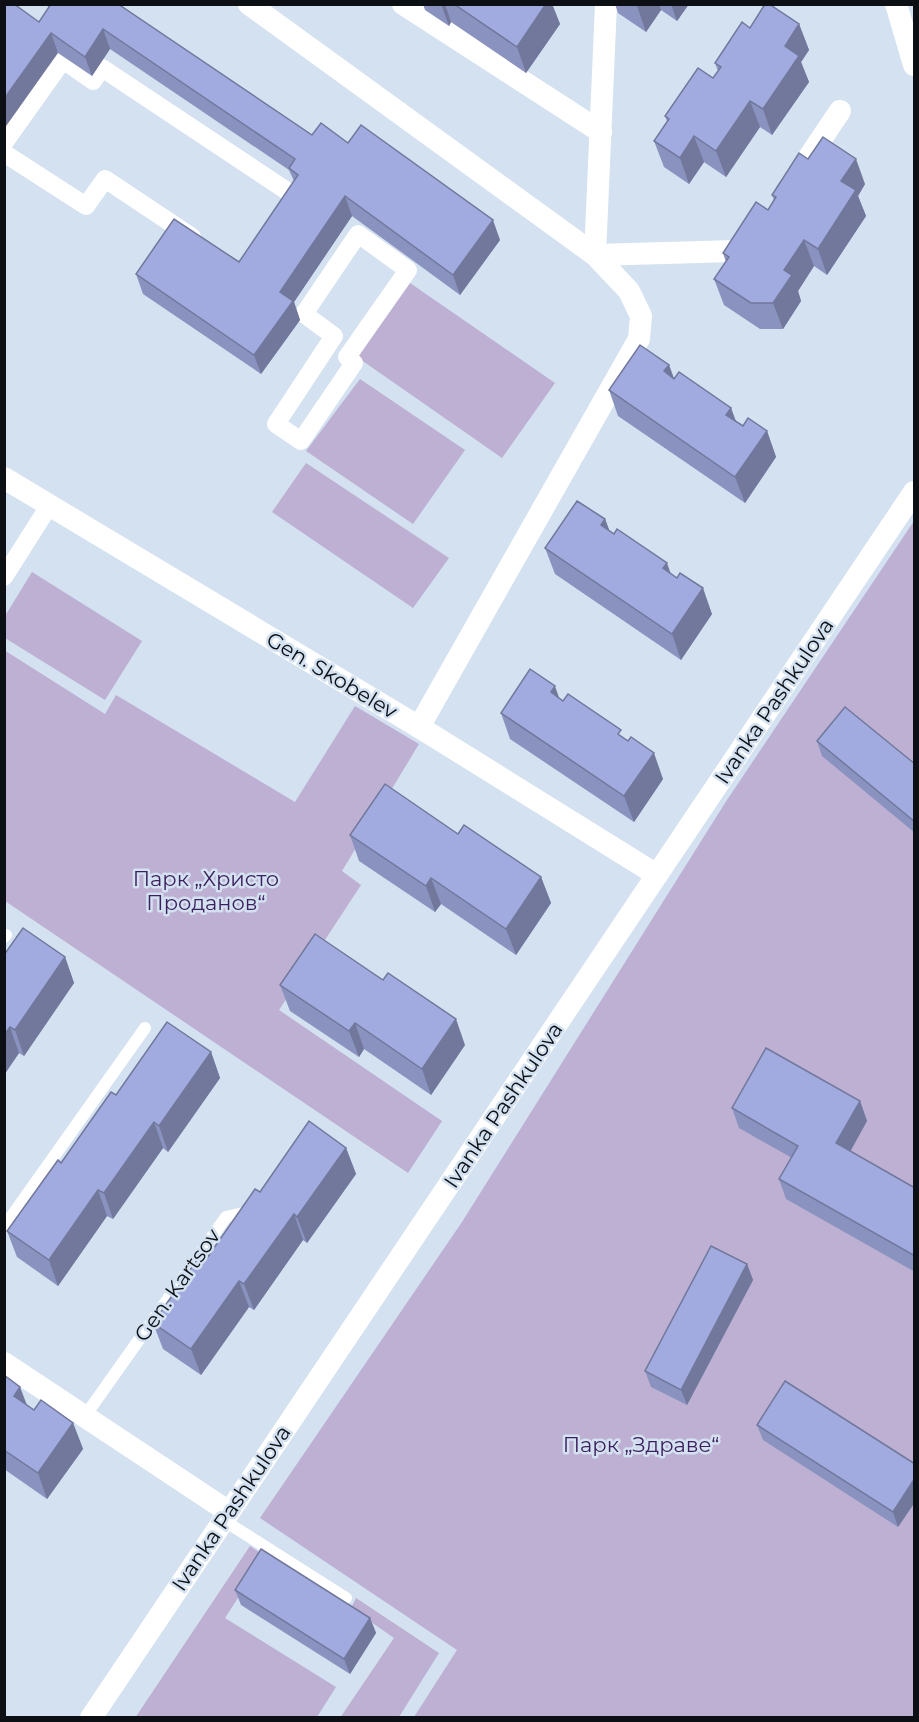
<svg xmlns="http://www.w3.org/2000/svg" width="919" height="1722" viewBox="0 0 919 1722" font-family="Montserrat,sans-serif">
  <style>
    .green { fill: #bdb0d3 }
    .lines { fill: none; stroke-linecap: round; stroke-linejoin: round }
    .service { stroke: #fff; stroke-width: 12 }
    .pedestrian { stroke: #fff; stroke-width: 18 }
    .minor { stroke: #fff; stroke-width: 22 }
    .wall { fill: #8a93c0 }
    .shaded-wall { fill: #71789c }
    .building { fill: #a1abdf; stroke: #71789c; stroke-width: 1.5 }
    .labels { text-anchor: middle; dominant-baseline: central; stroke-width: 5; stroke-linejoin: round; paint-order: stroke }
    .street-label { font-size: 21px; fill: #0c1015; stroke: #d3e1f0 }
    .park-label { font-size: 21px; fill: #3c1f5d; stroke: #d3e1f0 }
  </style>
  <rect width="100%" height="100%" fill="#d3e1f0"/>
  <!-- green -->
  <g class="green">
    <path d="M410 283 555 383 502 458 357 357Z"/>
    <path d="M360 379 465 450 413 524 306 451Z"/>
    <path d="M306 463 449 558 413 608 272 512Z"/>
    <path d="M914 521V1717H414L457 1650 260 1518 462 1222 725 803Z"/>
    <path d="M32 572 142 641 105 700 5 638V616Z"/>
    <path d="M4 650 105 714 116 695 295 802 355 706 419 744 342 871 361 885 279 1010 442 1121 408 1173 5 901Z"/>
    <path d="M250 1546 265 1556 225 1618 336 1687 317 1717 135 1718Z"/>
    <path d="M356 1598 439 1653 399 1717 340 1718 394 1638 351 1608Z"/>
  </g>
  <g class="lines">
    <!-- service -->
    <g class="service">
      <path d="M4 937 6 935"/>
      <path d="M4 1227 145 1028"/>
      <path d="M85 1416 226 1217 247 1212 250 1208"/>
      <path d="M223 1520 346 1598"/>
    </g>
    <!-- pedestrian -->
    <g class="pedestrian">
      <path d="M4 143 63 60 93 81 102 68 296 197 289 208"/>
      <path d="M4 153 86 206 105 179 192 237"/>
      <path d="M358 234 408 270 347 357 354 363 301 441 276 424 334 336 304 314Z"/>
      <path d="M4 577 49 506"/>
    </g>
    <!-- minor -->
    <g class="minor">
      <path d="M249 4 595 255 735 251 750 239"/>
      <path d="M403 4 601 132"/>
      <path d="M896 4 914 65"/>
      <path d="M791 184 840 111"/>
      <path d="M4 478 419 727 657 875"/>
      <path d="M419 727 639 339 641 316 629 291 595 255 606 4"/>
      <path d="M4 1363 229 1512"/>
      <path d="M91 1718 914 492"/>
    </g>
  </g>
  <!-- wall -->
  <g class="wall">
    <path d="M46 4H118L312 135 348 143 500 240 460 295 352 216 294 302 300 320 261 374 143 294 136 274 239 262 294 181 289 170 110 49 92 76 58 53 39 22 49 8Z"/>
    <path d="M423 4H552L560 24 526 73 451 22 449 26 425 10Z"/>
    <path d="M615 4H689L677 21 661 10 646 32 618 13Z"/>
    <path d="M799 24 809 50 801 62 809 82 772 135 760 127 726 177 704 162 689 184 664 167 654 141 667 121 665 116 713 78 718 71 715 63 750 28Z"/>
    <path d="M808 159 865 184 858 196 866 216 827 275 814 266 798 291 801 301 783 329H760L724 305 714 279 726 262 723 253 768 210 774 200 772 195Z"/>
    <path d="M669 365 674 378 731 408 736 421 743 426 767 431 776 457 745 503 618 416 609 390Z"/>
    <path d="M605 519 609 530 677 578 712 614 681 660 555 574 545 548Z"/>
    <path d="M559 698 624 738 663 779 634 822 510 739 501 713Z"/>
    <path d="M817 741 915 764V833L822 756Z"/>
    <path d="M458 834 541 877 551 903 516 955 441 904 435 912 359 861 350 835Z"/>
    <path d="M4 955 65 957 74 983 24 1056 19 1053 4 1075Z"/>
    <path d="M280 985 465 1045 431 1095 364 1049 359 1057 290 1011Z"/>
    <path d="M211 1052 220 1078 168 1152 163 1148 113 1219 107 1216 58 1286 17 1257 7 1231 116 1095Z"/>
    <path d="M860 1101 867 1121 850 1151 915 1188V1272L786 1199 779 1179 792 1158 739 1128 732 1108Z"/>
    <path d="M346 1148 356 1174 307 1243 303 1240 254 1310 249 1307 201 1375 163 1349 153 1323 260 1192Z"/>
    <path d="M747 1264 753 1280 687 1405 651 1387 645 1371Z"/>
    <path d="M4 1375 27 1405 34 1410 73 1423 83 1449 47 1499 4 1469Z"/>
    <path d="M757 1425 915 1464V1502L898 1527 763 1440Z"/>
    <path d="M235 1590 370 1618 376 1633 350 1674 241 1605Z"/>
  </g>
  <!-- shaded-wall -->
  <g class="shaded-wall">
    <path d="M441 4H445L451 22 449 26Z"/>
    <path d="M546 4H552L560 24 526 73 517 47Z"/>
    <path d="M638 4H659L661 10 646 32 637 6Z"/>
    <path d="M671 4H689L677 21Z"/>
    <path d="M799 24 809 50 801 62 809 82 772 135 763 109 785 46Z"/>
    <path d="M103 29 110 49 92 76 85 57Z"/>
    <path d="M51 33 58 53 4 129V99Z"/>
    <path d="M750 101 760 127 726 177 716 151Z"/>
    <path d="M694 136 704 162 689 184 680 158Z"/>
    <path d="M856 159 865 184 858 196 866 216 827 275 818 249 841 181Z"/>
    <path d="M345 196 352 216 294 302 300 320 261 374 254 355 280 292Z"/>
    <path d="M493 220 500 240 460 295 453 275Z"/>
    <path d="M804 240 814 266 798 291 801 301 783 329 773 303 784 270Z"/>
    <path d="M669 365 678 391 664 371Z"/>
    <path d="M731 408 740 434 726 415Z"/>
    <path d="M767 431 776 457 745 503 735 477Z"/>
    <path d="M605 519 615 545 601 525Z"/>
    <path d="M667 563 676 589 663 568Z"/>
    <path d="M703 588 712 614 681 660 672 634Z"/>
    <path d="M555 686 564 712 551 692Z"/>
    <path d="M654 753 663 779 634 822 624 796Z"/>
    <path d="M541 877 551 903 516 955 506 929Z"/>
    <path d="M431 878 441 904 435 912 426 886Z"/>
    <path d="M65 957 74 983 24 1056 15 1030Z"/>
    <path d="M456 1019 465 1045 431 1095 422 1069Z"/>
    <path d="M355 1023 364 1049 359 1057 349 1031Z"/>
    <path d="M10 1027 19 1053 4 1075V1035Z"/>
    <path d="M211 1052 220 1078 168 1152 159 1126Z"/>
    <path d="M860 1101 867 1121 844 1163 836 1143Z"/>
    <path d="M154 1122 163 1148 113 1219 104 1193Z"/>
    <path d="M346 1148 356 1174 307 1243 297 1217Z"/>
    <path d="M98 1190 107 1216 58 1286 49 1260Z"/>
    <path d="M294 1214 303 1240 254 1310 244 1284Z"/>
    <path d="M747 1264 753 1280 687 1405 681 1390Z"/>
    <path d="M239 1281 249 1307 201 1375 191 1349Z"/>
    <path d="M20 1387 30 1413 14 1396Z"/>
    <path d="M73 1423 83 1449 47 1499 38 1473Z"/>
    <path d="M915 1478V1502L898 1527 893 1512Z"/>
    <path d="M370 1618 376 1633 350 1674 344 1659Z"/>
  </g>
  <!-- building -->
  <g class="building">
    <path d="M4 4H14L39 22 51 4H118L312 135 321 123 348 143 361 125 493 220 453 275 345 196 280 292 293 301 254 355 136 274 174 219 239 262 298 175 289 168 295 159 103 29 85 57 51 33 4 99Z"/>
    <path d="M454 4H546L517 47Z"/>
    <path d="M765 4H769L799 24 785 46 799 56 763 109 750 101 716 151 694 136 680 158 654 141 669 119 665 116 698 68 713 78 721 67 715 63 742 22 750 28Z"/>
    <path d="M823 137 856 159 841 181 856 190 818 249 804 240 784 270 792 275 773 303H751L714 279 729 257 723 253 756 202 768 210 776 197 772 195 799 153 808 159Z"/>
    <path d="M640 345 669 365 664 371 674 379 679 372 731 408 726 415 743 426 748 418 767 431 735 477 609 390Z"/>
    <path d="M577 501 605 519 601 525 614 534 617 529 667 563 663 568 677 578 680 573 703 588 672 634 545 548Z"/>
    <path d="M530 669 555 686 551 692 563 701 568 694 621 730 618 734 628 741 631 737 654 753 624 796 501 713Z"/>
    <path d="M845 707 915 764V822L817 741Z"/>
    <path d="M385 784 458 834 464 825 541 877 506 929 431 878 426 886 350 835Z"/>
    <path d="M23 928 65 957 15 1030 10 1027 4 1035V955Z"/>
    <path d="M315 934 383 980 388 973 456 1019 422 1069 355 1023 349 1031 280 985Z"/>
    <path d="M167 1022 211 1052 159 1126 154 1122 104 1193 98 1190 49 1260 7 1231 58 1160 61 1163 111 1092 116 1095Z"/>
    <path d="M766 1048 860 1101 836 1143 915 1188V1256L779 1179 798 1146 732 1108Z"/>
    <path d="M309 1121 346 1148 297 1217 294 1214 244 1284 239 1281 191 1349 153 1323 201 1254 207 1258 255 1189 260 1192Z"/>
    <path d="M711 1246 747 1264 681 1390 645 1371Z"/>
    <path d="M4 1375 20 1387 14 1396 34 1410 41 1400 73 1423 38 1473 4 1450Z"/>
    <path d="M785 1381 915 1464V1478L893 1512 757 1425Z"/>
    <path d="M261 1549 370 1618 344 1659 235 1590Z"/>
  </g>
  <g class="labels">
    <!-- street labels -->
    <g class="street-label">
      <text transform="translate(332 675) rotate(31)">Gen. Skobelev</text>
      <text transform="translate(774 701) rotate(-56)">Ivanka Pashkulova</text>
      <text transform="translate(503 1105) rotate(-56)">Ivanka Pashkulova</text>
      <text transform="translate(177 1285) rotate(-55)">Gen. Kartsov</text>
      <text transform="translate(231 1508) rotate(-56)">Ivanka Pashkulova</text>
    </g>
    <!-- park labels -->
    <g class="park-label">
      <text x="206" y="878">Парк „Христо<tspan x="206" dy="24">Проданов“</tspan></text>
      <text x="641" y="1444">Парк „Здраве“</text>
    </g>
  </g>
  <!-- border -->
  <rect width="919" height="1722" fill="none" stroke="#0c1015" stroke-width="12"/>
</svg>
